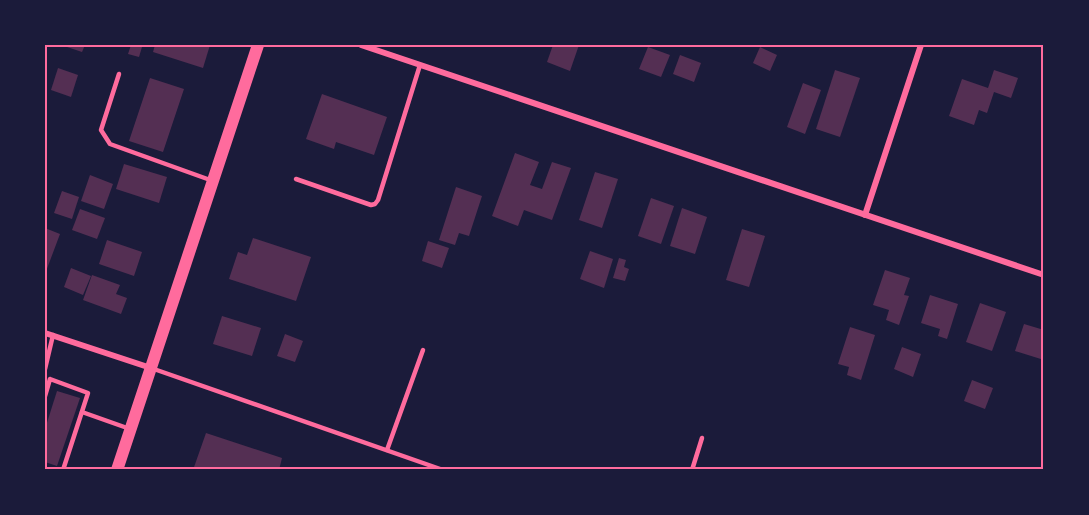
<svg xmlns="http://www.w3.org/2000/svg" width="1089" height="515" viewBox="0 0 1089 515" font-family="'Source Serif 4',serif">
  <style>
    .building { fill: #542f53 }
    .lines { fill: none; stroke-linecap: round; stroke-linejoin: round }
    .service { stroke: #ff6b9d; stroke-width: 4.5 }
    .minor { stroke: #ff6b9d; stroke-width: 6 }
    .secondary { stroke: #ff6b9d; stroke-width: 12 }
    .neatline { fill: none; stroke: #ff6b9d; stroke-width: 2 }
  </style>
  <rect width="100%" height="100%" fill="#1b1b3a"/>
  <!-- building -->
  <g class="building">
    <path d="M61 45H85L82 52Z"/>
    <path d="M131 45 142 47 139 57 128 54Z"/>
    <path d="M155 45H210L203 68 153 52Z"/>
    <path d="M553 45H579L570 71 547 62Z"/>
    <path d="M648 47 670 55 661 77 639 69Z"/>
    <path d="M760 47 777 55 770 71 753 63Z"/>
    <path d="M680 55 701 63 694 82 673 74Z"/>
    <path d="M58 68 78 75 71 97 51 90Z"/>
    <path d="M835 70 860 78 840 137 816 129Z"/>
    <path d="M994 70 1018 78 1011 98 994 92 987 113 979 110 974 125 949 116 962 79 988 88Z"/>
    <path d="M150 78 184 89 163 152 129 141Z"/>
    <path d="M803 83 821 90 805 134 787 127Z"/>
    <path d="M322 94 387 117 374 155 336 142 334 149 306 139Z"/>
    <path d="M515 153 539 162 530 185 542 189 552 162 571 168 552 220 524 210 518 226 492 216Z"/>
    <path d="M124 164 167 177 159 203 116 189Z"/>
    <path d="M595 172 618 179 602 228 579 220Z"/>
    <path d="M90 175 113 184 104 209 81 201Z"/>
    <path d="M456 187 482 196 469 236 459 233 455 245 439 240Z"/>
    <path d="M62 191 79 197 72 219 54 213Z"/>
    <path d="M651 198 674 206 661 244 638 236Z"/>
    <path d="M682 208 707 217 695 254 670 246Z"/>
    <path d="M80 209 105 218 97 239 72 230Z"/>
    <path d="M45 228 60 234 45 274Z"/>
    <path d="M742 229 765 236 749 287 726 280Z"/>
    <path d="M253 238 311 257 296 301 229 279 238 252 247 255Z"/>
    <path d="M107 240 142 252 134 276 99 264Z"/>
    <path d="M428 241 449 248 442 268 422 261Z"/>
    <path d="M590 251 613 259 604 288 580 279Z"/>
    <path d="M619 258 626 260 624 267 629 269 625 281 613 278Z"/>
    <path d="M71 268 91 276 83 295 64 287Z"/>
    <path d="M885 270 910 278 904 295 909 296 899 325 886 320 889 310 873 305Z"/>
    <path d="M92 275 120 285 116 294 127 298 121 314 83 300Z"/>
    <path d="M930 295 958 304 947 339 938 336 940 329 921 323Z"/>
    <path d="M980 303 1006 312 992 351 966 342Z"/>
    <path d="M222 316 261 328 252 356 213 344Z"/>
    <path d="M1024 324 1044 330V360L1015 351Z"/>
    <path d="M850 327 875 335 861 380 847 375 849 367 838 364Z"/>
    <path d="M285 334 303 341 295 362 277 356Z"/>
    <path d="M902 347 921 354 913 377 894 369Z"/>
    <path d="M972 380 993 388 985 409 964 401Z"/>
    <path d="M57 391 80 398 57 466 45 462V429Z"/>
    <path d="M206 433 282 458 279 470H193Z"/>
  </g>
  <g class="lines">
    <!-- service -->
    <g class="service">
      <path d="M119 74 101 130 110 144 213 181"/>
      <path d="M296 179 371 205 375 204 378 200 420 65"/>
      <path d="M151 368 443 470"/>
      <path d="M45 369 53 335"/>
      <path d="M45 396 50 379 88 393 63 470"/>
      <path d="M82 412 130 429"/>
      <path d="M387 450 423 350"/>
      <path d="M692 470 702 438"/>
    </g>
    <!-- minor -->
    <g class="minor">
      <path d="M361 45 1044 275"/>
      <path d="M865 215 921 45"/>
      <path d="M45 333 151 368"/>
    </g>
    <!-- secondary -->
    <path class="secondary" d="M117 470 258 45"/>
  </g>
  <!-- border -->
  <rect width="1089" height="515" fill="none" stroke="#1b1b3a" stroke-width="93"/>
  <rect x="46" y="46" width="996" height="422" class="neatline"/>
</svg>
